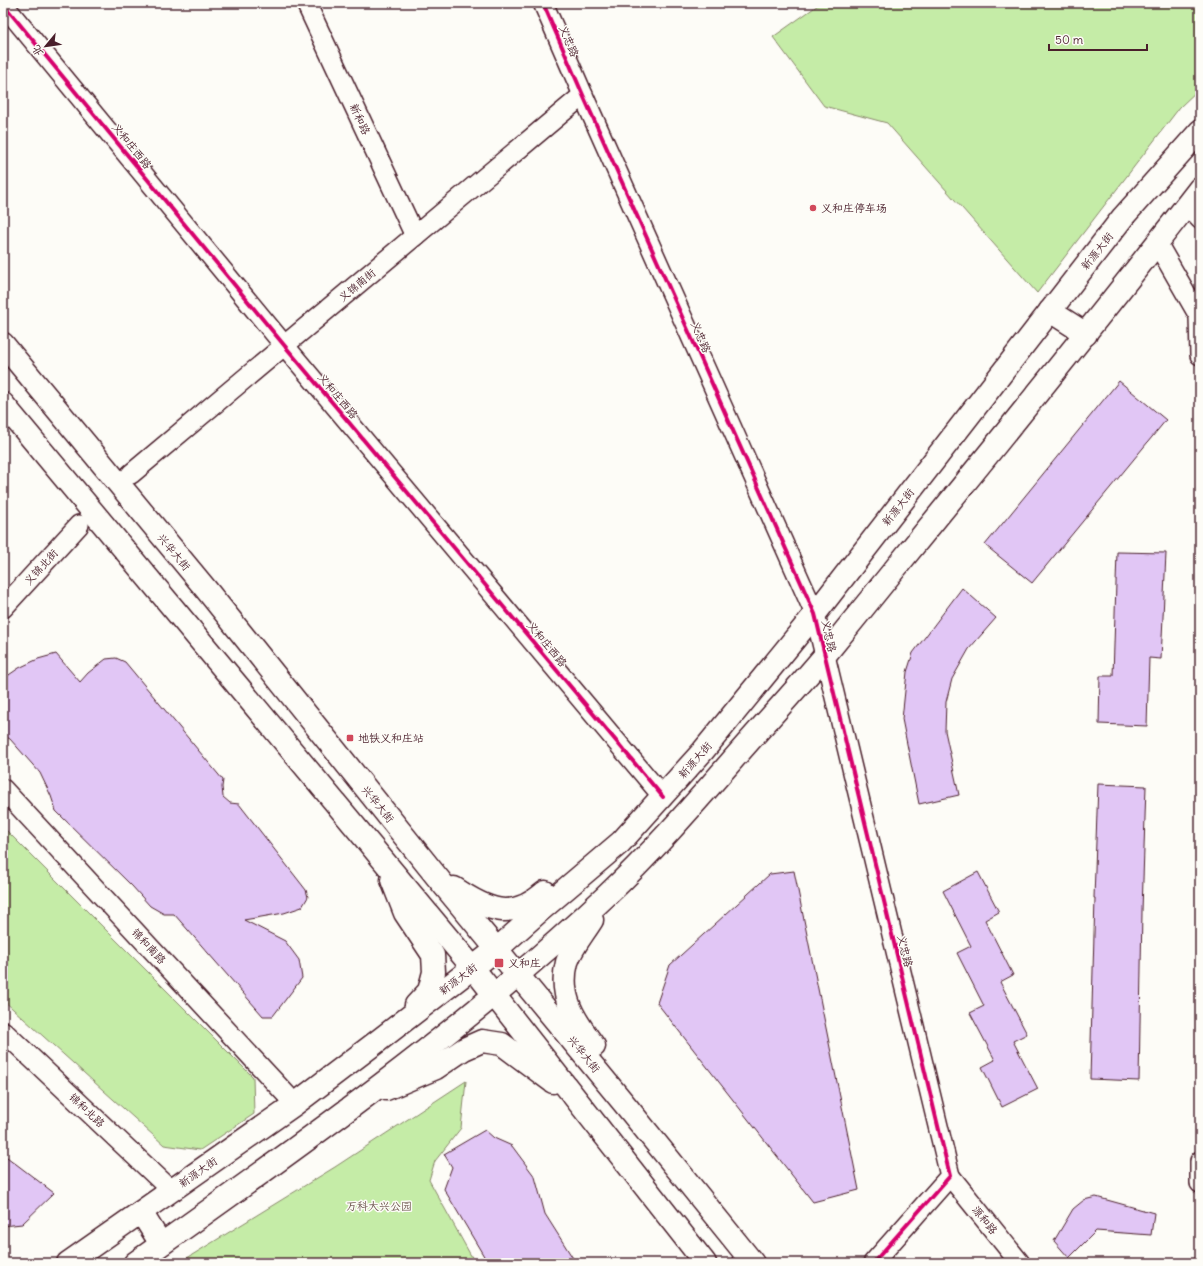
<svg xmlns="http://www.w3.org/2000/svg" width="1203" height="1266" viewBox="0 0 1203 1266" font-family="Delius,'LXGW WenKai TC',sans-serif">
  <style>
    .green { fill: #c5eca7; stroke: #888669 }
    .building { fill: #e1c6f5; stroke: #4a1f2b }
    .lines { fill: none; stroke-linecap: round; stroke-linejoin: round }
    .minor-casing { stroke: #4a1f2b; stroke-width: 22 }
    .major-casing { stroke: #4a1f2b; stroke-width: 25 }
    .minor { stroke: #fdfcf7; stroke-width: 19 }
    .major { stroke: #fdfcf7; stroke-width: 22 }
    .cycleway-casing { stroke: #fdfcf7; stroke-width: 6 }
    .cycleway { stroke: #d6006c; stroke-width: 4 }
    .poi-dot { fill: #d1495b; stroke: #fdfcf7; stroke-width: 1.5 }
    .labels { text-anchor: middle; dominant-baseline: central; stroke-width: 3; stroke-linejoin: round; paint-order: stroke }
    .street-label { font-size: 11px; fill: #4a1f2b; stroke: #fdfcf7 }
    .poi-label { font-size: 11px; fill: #4a1f2b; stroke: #fdfcf7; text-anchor: start }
    .park-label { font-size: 11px; fill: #69524a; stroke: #fdfcf7 }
  </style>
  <rect width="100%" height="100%" fill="#fdfcf7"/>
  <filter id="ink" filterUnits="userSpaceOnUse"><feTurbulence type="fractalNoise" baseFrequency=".025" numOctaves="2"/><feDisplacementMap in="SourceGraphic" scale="8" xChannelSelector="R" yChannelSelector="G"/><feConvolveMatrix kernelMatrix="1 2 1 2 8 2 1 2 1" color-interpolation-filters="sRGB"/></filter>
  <g filter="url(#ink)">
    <!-- green -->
    <g class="green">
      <path d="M821 3H1200V88L1180 107 1037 293 887 123 824 106 773 37Z"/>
      <path d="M3 827 253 1077 254 1114 200 1150 164 1145 3 1000Z"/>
      <path d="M466 1081 461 1128 435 1161 429 1180 475 1263H179L335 1167Z"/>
    </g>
    <!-- building -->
    <g class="building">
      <path d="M1119 381 1166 420 1032 583 985 545Z"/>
      <path d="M1117 552 1166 553 1161 659 1149 658 1147 726 1099 724 1100 676H1113Z"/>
      <path d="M962 588 996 618 969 649 952 679 946 702 945 731 959 795 919 804 902 719 907 672 913 653Z"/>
      <path d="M56 654 80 682 88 673 106 659 116 658 125 662 223 780 222 787 223 797 230 803 239 804 306 890 308 897 302 907 284 913 244 920 285 941 299 960 302 978 273 1016H263L174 914H164L150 906 132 886 56 811 51 796 40 773 10 739 3 735V679L19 668 38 659Z"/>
      <path d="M1098 784 1146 786 1142 911 1139 1081 1090 1079 1095 898H1094Z"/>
      <path d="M794 871 859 1190 813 1202 657 1003 670 965 770 874Z"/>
      <path d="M978 872 999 912 985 920 1013 975 1000 982 1027 1034 1013 1041 1038 1089 1002 1107 982 1067 995 1060 970 1013 984 1006 957 953 971 946 943 891Z"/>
      <path d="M485 1130 494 1138 512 1146 535 1177 545 1214 576 1263H488L444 1189 452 1167 444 1154Z"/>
      <path d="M3 1154 54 1193 22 1224 3 1226Z"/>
      <path d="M1096 1197 1154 1213 1151 1235 1096 1231 1069 1258 1054 1241 1073 1209 1084 1200Z"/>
    </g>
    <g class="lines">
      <defs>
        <g id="minor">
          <path d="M306 3 415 236"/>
          <path d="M543 3 583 95 815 614 950 1176 873 1263"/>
          <path d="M3 4 284 345 663 797"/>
          <path d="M1187 205 1200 219"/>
          <path d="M1157 243 1199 316 1200 355"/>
          <path d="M131 474 583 95"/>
          <path d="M3 608 79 525"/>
          <path d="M3 789 295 1104"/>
          <path d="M3 1031 171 1190"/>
          <path d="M1200 1161V1183"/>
          <path d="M950 1176 1020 1263"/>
        </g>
        <g id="major">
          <path d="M1050 311 1086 334"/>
          <path d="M3 344 205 588 437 877 627 1107 753 1263"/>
          <path d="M3 404 473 968 705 1263"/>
          <path d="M392 880 405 913 433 955 434 972 429 991 416 1005"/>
          <path d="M454 888C487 910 511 922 545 892"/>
          <path d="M592 920C584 933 572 947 567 962 558 997 575 1020 594 1046"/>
          <path d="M386 1089 436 1068 464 1049 482 1041 502 1044 553 1082"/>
          <path d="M141 1212 161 1244"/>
          <path d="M68 1263 295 1104 378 1041 497 949 542 909 621 842 703 751 815 614 1123 217 1200 131"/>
          <path d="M135 1263C296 1149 461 1033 605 897 650 855 690 809 730 763 762 726 795 691 826 654 849 626 871 598 894 570 997 444 1100 317 1200 188"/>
        </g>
      </defs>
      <!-- minor casing -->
      <use href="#minor" class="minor-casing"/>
      <!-- major casing -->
      <use href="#major" class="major-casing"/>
      <!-- minor -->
      <use href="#minor" class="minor"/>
      <!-- major -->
      <use href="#major" class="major"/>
      <defs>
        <g id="cycleway">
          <path d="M543 3 583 95 815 614 950 1176 873 1263"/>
          <path d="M3 4 284 345 663 797"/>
        </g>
      </defs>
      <!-- cycleway casing -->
      <use href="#cycleway" class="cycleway-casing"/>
      <!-- cycleway -->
      <use href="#cycleway" class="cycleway"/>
    </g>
  </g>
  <!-- markers -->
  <g class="poi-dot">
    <circle cx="813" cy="208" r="4"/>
    <rect x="346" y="734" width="8" height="8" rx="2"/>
    <rect x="494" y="958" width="10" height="10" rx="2"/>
  </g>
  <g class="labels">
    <!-- street labels -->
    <g class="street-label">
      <text transform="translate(569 41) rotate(67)">义忠路</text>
      <text transform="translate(360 119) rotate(65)">新和路</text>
      <text transform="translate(132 146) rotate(51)">义和庄西路</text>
      <text transform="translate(1097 251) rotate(-52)">新源大街</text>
      <text transform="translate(357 285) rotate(-40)">义锦南街</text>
      <text transform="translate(701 337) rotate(66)">义忠路</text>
      <text transform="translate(338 396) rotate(50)">义和庄西路</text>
      <text transform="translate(898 507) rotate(-52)">新源大街</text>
      <text transform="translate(174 552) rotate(50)">兴华大街</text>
      <text transform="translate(41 567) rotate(-48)">义锦北街</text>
      <text transform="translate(829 636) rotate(77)">义忠路</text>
      <text transform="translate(547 644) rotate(50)">义和庄西路</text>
      <text transform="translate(695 760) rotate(-49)">新源大街</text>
      <text transform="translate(378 804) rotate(51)">兴华大街</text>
      <text transform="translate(149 946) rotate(47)">锦和南路</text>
      <text transform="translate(905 951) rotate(76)">义忠路</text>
      <text transform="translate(458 979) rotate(-37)">新源大街</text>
      <text transform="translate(584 1054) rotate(51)">兴华大街</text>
      <text transform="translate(87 1110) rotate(43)">锦和北路</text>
      <text transform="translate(198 1172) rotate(-35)">新源大街</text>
      <text transform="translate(985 1220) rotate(51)">源和路</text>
    </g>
    <!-- poi labels -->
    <g class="poi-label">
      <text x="821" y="208">义和庄停车场</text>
      <text x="358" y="738">地铁义和庄站</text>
      <text x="508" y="963">义和庄</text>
    </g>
    <!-- park labels -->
    <g class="park-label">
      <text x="379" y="1206">万科大兴公园</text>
    </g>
  </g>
  <!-- margin -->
  <rect width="1203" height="1266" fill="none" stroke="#fdfcf7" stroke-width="16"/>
  <rect x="8" y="8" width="1187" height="1250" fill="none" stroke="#4a1f2b" stroke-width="1.5" filter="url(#ink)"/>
  <!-- north arrow -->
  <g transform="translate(46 46) rotate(241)" stroke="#fdfcf7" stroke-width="3" paint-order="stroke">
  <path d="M0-3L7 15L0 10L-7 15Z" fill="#4a1f2b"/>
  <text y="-6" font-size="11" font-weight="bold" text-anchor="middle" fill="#4a1f2b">北</text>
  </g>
  <!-- scale -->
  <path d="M1049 44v6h98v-6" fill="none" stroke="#4a1f2b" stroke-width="2"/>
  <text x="1055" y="44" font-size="12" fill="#4a1f2b" stroke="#fdfcf7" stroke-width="3" paint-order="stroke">50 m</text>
</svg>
